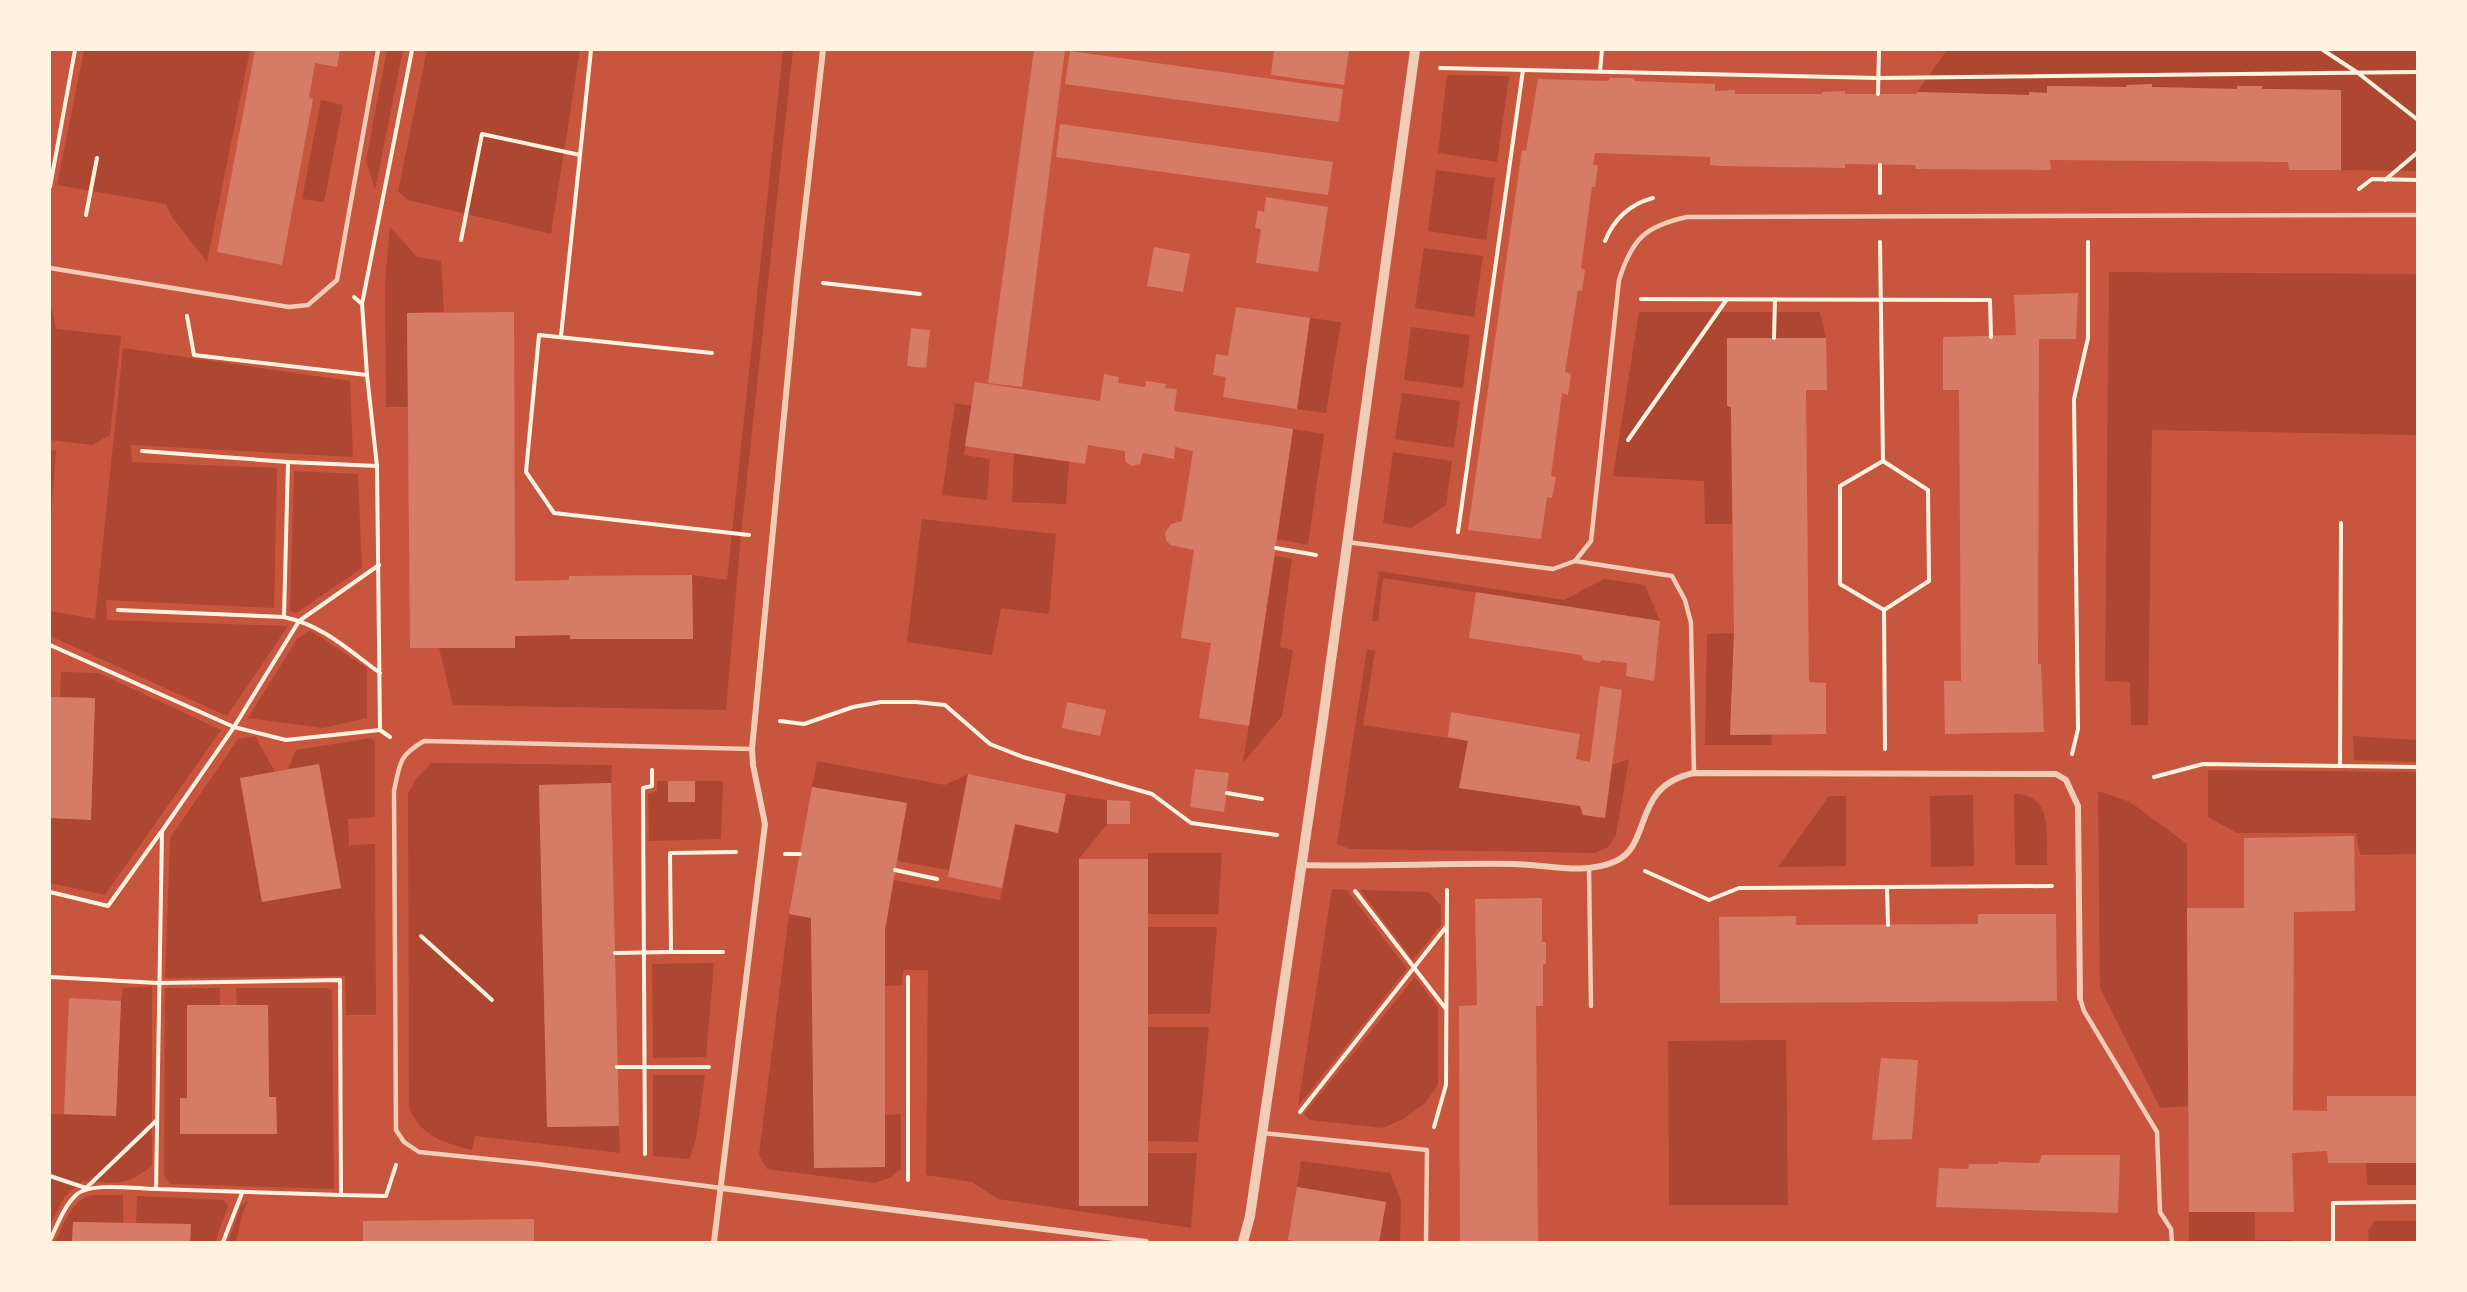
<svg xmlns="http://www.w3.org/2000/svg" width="2467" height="1292" viewBox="0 0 2467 1292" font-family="'Space Grotesk',sans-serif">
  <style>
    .green { fill: #ae4732 }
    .building { fill: #d67c66 }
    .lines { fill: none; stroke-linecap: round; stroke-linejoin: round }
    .path { stroke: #fff3e0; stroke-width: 4 }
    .service { stroke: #f1ccb7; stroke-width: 4.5 }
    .minor { stroke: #f1ccb7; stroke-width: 6 }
    .tertiary { stroke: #f1ccb7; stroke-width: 10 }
  </style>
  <rect width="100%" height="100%" fill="#c8553d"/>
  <!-- green -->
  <g class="green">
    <path d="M84 50H250L207 262 172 217 166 204 57 185Z"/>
    <path d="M387 50H403L375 190 366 160Z"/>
    <path d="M427 50H580L551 234 408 200 398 191Z"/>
    <path d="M783 50H793L741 534 726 710 453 705 439 648H515V636L570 635 571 639H693L692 575 727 580Z"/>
    <path d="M1947 50H2417V171L2341 170 2340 90 2262 89V86H2237V89L2152 87V84L2126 87 2048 86 2047 93 2029 92V95L1917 92Z"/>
    <path d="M1447 75 1509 76 1497 162 1438 153Z"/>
    <path d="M321 100 343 105 324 202 302 199Z"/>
    <path d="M1436 170 1495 178 1486 240 1428 231Z"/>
    <path d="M390 227 417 257 441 261 444 312 407 313 408 407H386L385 282Z"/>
    <path d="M1424 248 1483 256 1474 317 1415 308Z"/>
    <path d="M2109 272 2417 274V435L2152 430 2148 725H2131L2130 682 2105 681Z"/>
    <path d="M50 308 52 309 56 329 121 336 110 435 92 445 50 440Z"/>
    <path d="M1639 312H1820L1826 338 1727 339V405L1731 407 1732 524H1705L1704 481 1613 476Z"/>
    <path d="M1310 318 1341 322 1326 413 1297 409Z"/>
    <path d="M1411 327 1470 335 1463 388 1404 380Z"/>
    <path d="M123 348 350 381 353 457 131 445 132 462 277 468 274 608 106 600 107 620 288 626 227 716 50 636V611L95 619Z"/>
    <path d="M1402 393 1460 401 1454 448 1395 439Z"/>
    <path d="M955 403 972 406 964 455 990 459 987 500 942 495Z"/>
    <path d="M1293 429 1324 434 1308 545 1277 539Z"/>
    <path d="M50 450 56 451 50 528Z"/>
    <path d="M1393 452 1452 461 1446 505 1411 528 1383 523Z"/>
    <path d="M1014 453 1069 461 1066 504 1012 502Z"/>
    <path d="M294 471 358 474 362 568 296 613 290 611Z"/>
    <path d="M922 519 1056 534 1049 614 1001 608 992 655 907 642Z"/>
    <path d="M1275 556 1292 559 1280 647 1293 650 1282 716 1243 763Z"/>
    <path d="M1379 571 1564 600 1604 579 1645 585 1660 621 1383 578 1378 621H1372Z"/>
    <path d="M310 630 367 668V718L323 728 248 718 297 639Z"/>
    <path d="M1734 633 1730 735 1771 734 1772 745H1705L1707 634Z"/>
    <path d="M1367 649 1375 651 1363 725 1468 741 1459 788 1580 806 1583 815 1605 818 1612 765 1629 759 1616 835 1608 847 1595 853 1350 849 1337 844Z"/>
    <path d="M61 672 99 673 221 730 105 895 50 883V818L91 819 95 698 60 697Z"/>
    <path d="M255 736 275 772 240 778 262 902 341 888 319 764 288 769 296 750 371 738 375 742V817L348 819 349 845 375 844 376 1015H346L345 976 165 978 170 838 238 739Z"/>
    <path d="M2353 736 2417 740V762L2354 760Z"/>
    <path d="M817 761 945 785 968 774 949 870 897 861 907 803 812 787Z"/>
    <path d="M431 763 612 765 611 783 539 785 547 1127 619 1126 620 1153 475 1136 472 1150C443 1142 423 1138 409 1108L408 794 416 779Z"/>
    <path d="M2208 770 2417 772V854L2360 855 2356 833H2237L2208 817Z"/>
    <path d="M657 781H668V802H694L695 781H723L721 839 649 841 648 794 657 791Z"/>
    <path d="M2098 791 2130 802 2187 844 2188 1106 2160 1108 2100 988Z"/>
    <path d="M1066 794 1107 800V824L1079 859V1206H1147L1148 1153H1197L1191 1228 998 1199 972 1182 926 1175 928 970H903L902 985 885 986V930L893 880 1000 900 1015 824 1058 833Z"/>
    <path d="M2014 794C2054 794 2046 835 2047 865H2015Z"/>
    <path d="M1973 795 1974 866 1931 867 1930 796Z"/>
    <path d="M1829 796H1846V866L1778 867Z"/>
    <path d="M1148 853H1222L1218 914H1148Z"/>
    <path d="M1332 889 1347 890 1407 969 1298 1106Z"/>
    <path d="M1360 890 1428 892 1441 905V925L1413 960Z"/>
    <path d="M789 914 811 918 814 1168 885 1167V1115L901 1114V1169L891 1177 875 1183 767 1169 759 1155Z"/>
    <path d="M1148 927H1217L1210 1014H1148Z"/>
    <path d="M714 963 706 1057 653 1058 652 964Z"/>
    <path d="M1415 977 1438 1007V1085L1425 1103 1405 1118 1383 1128 1310 1120 1304 1114Z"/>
    <path d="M152 986V1166C125 1187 115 1183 82 1181L65 1196 50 1225V1114L116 1116 121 1001 123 988Z"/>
    <path d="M165 988H220V1005H187V1098H180L181 1134 277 1133 276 1097H269L268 1005H237L236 988H327L332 990 334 1189 170 1184 164 1175Z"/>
    <path d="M1148 1027H1209L1198 1142 1148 1141Z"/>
    <path d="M1786 1040 1788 1205H1669L1668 1041Z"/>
    <path d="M653 1075H705L696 1139 689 1159 653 1156Z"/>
    <path d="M1301 1161 1390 1173 1401 1200 1400 1242H1379L1386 1202 1297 1187Z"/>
    <path d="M2366 1163H2417V1185H2367Z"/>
    <path d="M92 1195H123V1223L73 1222 72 1242H55C64 1225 71 1200 92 1195Z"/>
    <path d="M137 1196 224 1200 228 1206 215 1242H190L191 1224H136Z"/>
    <path d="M249 1200 243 1211 236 1242H228L241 1206Z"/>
    <path d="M2255 1211V1240H2291V1242H2189V1212Z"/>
    <path d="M2375 1221H2417V1242H2369L2368 1230Z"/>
  </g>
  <!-- building -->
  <g class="building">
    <path d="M255 50H340L337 67 315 63 309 98 313 99 282 265 217 252Z"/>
    <path d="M1034 50H1065L1022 387 988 383Z"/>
    <path d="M1274 50 1349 51 1344 85 1271 75Z"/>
    <path d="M1070 51 1343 89 1339 122 1065 84Z"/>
    <path d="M1610 78H1634L1635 81 1715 84V91L1735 90V94H1822V92L1845 91V94H1917V92L2029 95V92L2047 93V86L2126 87 2127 85 2152 84V87L2237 89V86H2262V89L2341 90V170H2289L2288 162 2050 160 2051 170 1916 169 1915 165 1845 164V168L1722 166 1710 165V157L1595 153 1593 165H1598L1595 187H1592L1581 268 1585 270 1582 291 1578 290 1565 372 1571 374 1568 395 1562 393 1551 476 1556 477 1552 498 1547 497 1541 539 1468 530 1522 150 1526 151 1538 79 1608 81Z"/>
    <path d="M1060 124 1333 162 1328 195 1056 157Z"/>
    <path d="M1266 197 1328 207 1318 272 1256 263 1261 229 1255 228 1258 210 1264 212Z"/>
    <path d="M1154 247 1190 254 1183 292 1147 286Z"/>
    <path d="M2078 293 2076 339H2039L2038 664H2041L2044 732 1945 734 1944 681H1961L1959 390H1943V337L2016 335 2014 295Z"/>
    <path d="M1236 307 1310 318 1297 409 1223 397 1226 377 1213 375 1216 354 1228 356Z"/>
    <path d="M514 312 515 581 569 580V576L692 575 693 639H570V635L515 636V648H410L407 313Z"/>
    <path d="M911 328 930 330 926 368 907 366Z"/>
    <path d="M1727 338H1826L1827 390H1806L1809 682 1826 683V734L1730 735 1734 633 1731 407 1727 406Z"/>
    <path d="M1104 374 1119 377 1118 383 1145 387 1146 381 1166 384 1165 388 1177 389 1174 411 1293 429 1249 726 1199 718 1211 643 1181 638 1194 550 1170 545 1166 540 1165 533 1171 524 1182 521 1193 451 1175 447 1174 459 1143 453 1140 464 1131 466 1125 461V451L1088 445 1085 464 965 446 975 382 1100 401Z"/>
    <path d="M1476 592 1660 621 1654 681 1626 676 1627 663 1602 660 1599 663 1583 660 1581 655 1469 638Z"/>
    <path d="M1600 686 1622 690 1605 818 1583 815 1580 806 1459 788 1468 741 1448 737 1451 712 1580 734 1576 759 1590 762Z"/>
    <path d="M50 697 95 698 91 820 50 818Z"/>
    <path d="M1067 702 1106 710 1100 736 1062 728Z"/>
    <path d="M319 764 341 888 262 902 240 778Z"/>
    <path d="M1195 769 1229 773 1224 812 1190 807Z"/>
    <path d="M968 774 1066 794 1058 833 1015 824 1002 888 948 877Z"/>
    <rect x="668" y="781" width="27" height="21"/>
    <path d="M611 783 619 1126 547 1127 539 785Z"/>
    <path d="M812 787 907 803 885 930V1167L814 1168 811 918 789 914Z"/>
    <path d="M1107 800 1130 801V824H1107Z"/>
    <path d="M2354 836 2355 911 2294 912 2293 1110 2327 1111V1096H2418V1163H2328L2327 1151 2292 1153 2294 1212H2189L2187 908H2244V838Z"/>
    <rect x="1079" y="859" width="69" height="347"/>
    <path d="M1542 898V942H1546V964H1543V1006H1536L1538 1242H1460L1459 1006 1477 1005 1475 899Z"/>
    <path d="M1978 914H2056L2057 1001 1720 1003 1719 917 1796 916V925L1978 924Z"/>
    <path d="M69 998 121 1001 116 1116 64 1114Z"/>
    <path d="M187 1005H268L269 1097H276L277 1134H180V1098H187Z"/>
    <path d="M1881 1058 1918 1060 1912 1139 1872 1140Z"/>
    <path d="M2042 1155H2120L2118 1213 1936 1207 1939 1168 1968 1169 1969 1164H1998L1999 1162 2039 1163Z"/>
    <path d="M1297 1187 1386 1202 1379 1242H1302L1288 1240Z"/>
    <path d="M534 1219V1242H363V1221Z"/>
    <path d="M73 1222 191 1224 190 1242H72Z"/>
  </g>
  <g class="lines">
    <!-- path -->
    <g class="path">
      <path d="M2323 50 2358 73 2418 120"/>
      <path d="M1440 68 1878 78 2418 72"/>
      <path d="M1600 71 1602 50"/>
      <path d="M1878 94 1879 50"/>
      <path d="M2385 180 2418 152"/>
      <path d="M50 187 75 50"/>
      <path d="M2359 189 2372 179 2418 180"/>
      <path d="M1880 193V165"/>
      <path d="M86 215 97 158"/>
      <path d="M461 240 482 134 580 155"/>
      <path d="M1605 241C1614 219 1630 204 1653 198"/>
      <path d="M1880 242 1883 461 1928 490 1929 581 1884 610 1885 749"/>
      <path d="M823 283 920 294"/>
      <path d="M354 297 362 304 367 375 377 466 380 730"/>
      <path d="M1641 299 1990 300 1991 337"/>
      <path d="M362 304 412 50"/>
      <path d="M187 316 194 355 367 375"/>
      <path d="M561 336 591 50"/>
      <path d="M1774 338 1775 299"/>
      <path d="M712 353 539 335 526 472 554 513 749 535"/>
      <path d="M1628 440 1727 299"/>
      <path d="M142 451 288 462 377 466"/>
      <path d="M1883 461 1840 486V584L1884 610"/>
      <path d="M1458 532 1523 70"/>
      <path d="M1276 548 1316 555"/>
      <path d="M118 610 284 617C324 626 347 649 380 673"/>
      <path d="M284 617 288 462"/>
      <path d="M50 645 234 727 286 740 380 730 390 737"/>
      <path d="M780 721 804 724 853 707 881 702H916L945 705 990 744 1023 757 1152 794 1191 823 1277 835"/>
      <path d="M2072 754 2078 729 2074 399 2088 338V242"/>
      <path d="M2340 766 2341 523"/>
      <path d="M2154 777 2203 764 2418 767"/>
      <path d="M1227 793 1262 799"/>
      <path d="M785 854H800"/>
      <path d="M895 870 937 879"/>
      <path d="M1645 871 1709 900 1739 888 2052 886"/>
      <path d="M1887 887 1888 925"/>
      <path d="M1355 891 1446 1009"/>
      <path d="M50 892 108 906 161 832"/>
      <path d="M421 936 492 1000"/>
      <path d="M723 952H671L670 853 736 852"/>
      <path d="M615 953 671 952"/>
      <path d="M50 977 158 983 340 980 341 1195 156 1189 162 831 234 727 299 621 379 565"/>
      <path d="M908 977V1180"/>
      <path d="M617 1067H709"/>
      <path d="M1300 1112 1446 927"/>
      <path d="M1434 1127 1446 1085 1447 890"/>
      <path d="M645 1154 643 788 652 786V770"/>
      <path d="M50 1176 86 1188 157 1120"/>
      <path d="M341 1195 386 1196 396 1165"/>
      <path d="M50 1240C57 1226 63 1208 75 1196 89 1181 136 1189 156 1189"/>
      <path d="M223 1242 242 1193"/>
      <path d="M2333 1242V1203L2418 1202"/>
    </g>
    <!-- service -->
    <g class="service">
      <path d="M50 268 289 307 308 305 337 280 378 50"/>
      <path d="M1347 542 1553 569 1575 561 1591 541 1619 280C1632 239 1645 226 1687 217L2418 215"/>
      <path d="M1575 561 1672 576 1685 600 1691 623 1694 773"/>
      <path d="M1589 869 1591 1006"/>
      <path d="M2080 998 2084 1011 2157 1132 2160 1212 2171 1229 2172 1242"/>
      <path d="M1262 1133 1427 1150 1426 1242"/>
      <path d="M721 1188 537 1164 419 1152 404 1142 396 1130 394 791C400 764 398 756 424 741L752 749"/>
    </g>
    <!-- minor -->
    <g class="minor">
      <path d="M1301 865C1372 867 1442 863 1512 864 1546 864 1584 876 1616 861 1653 844 1631 786 1694 773L2056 774 2066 780 2078 806 2080 998"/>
      <path d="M721 1188 1146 1242"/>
      <path d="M714 1242 765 824 753 765 752 749 797 280 823 50"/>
    </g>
    <!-- tertiary -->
    <path class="tertiary" d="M1243 1242 1250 1216 1323 719 1415 50"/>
  </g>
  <!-- border -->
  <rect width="2467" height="1292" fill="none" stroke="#fff3e0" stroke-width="102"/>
</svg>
